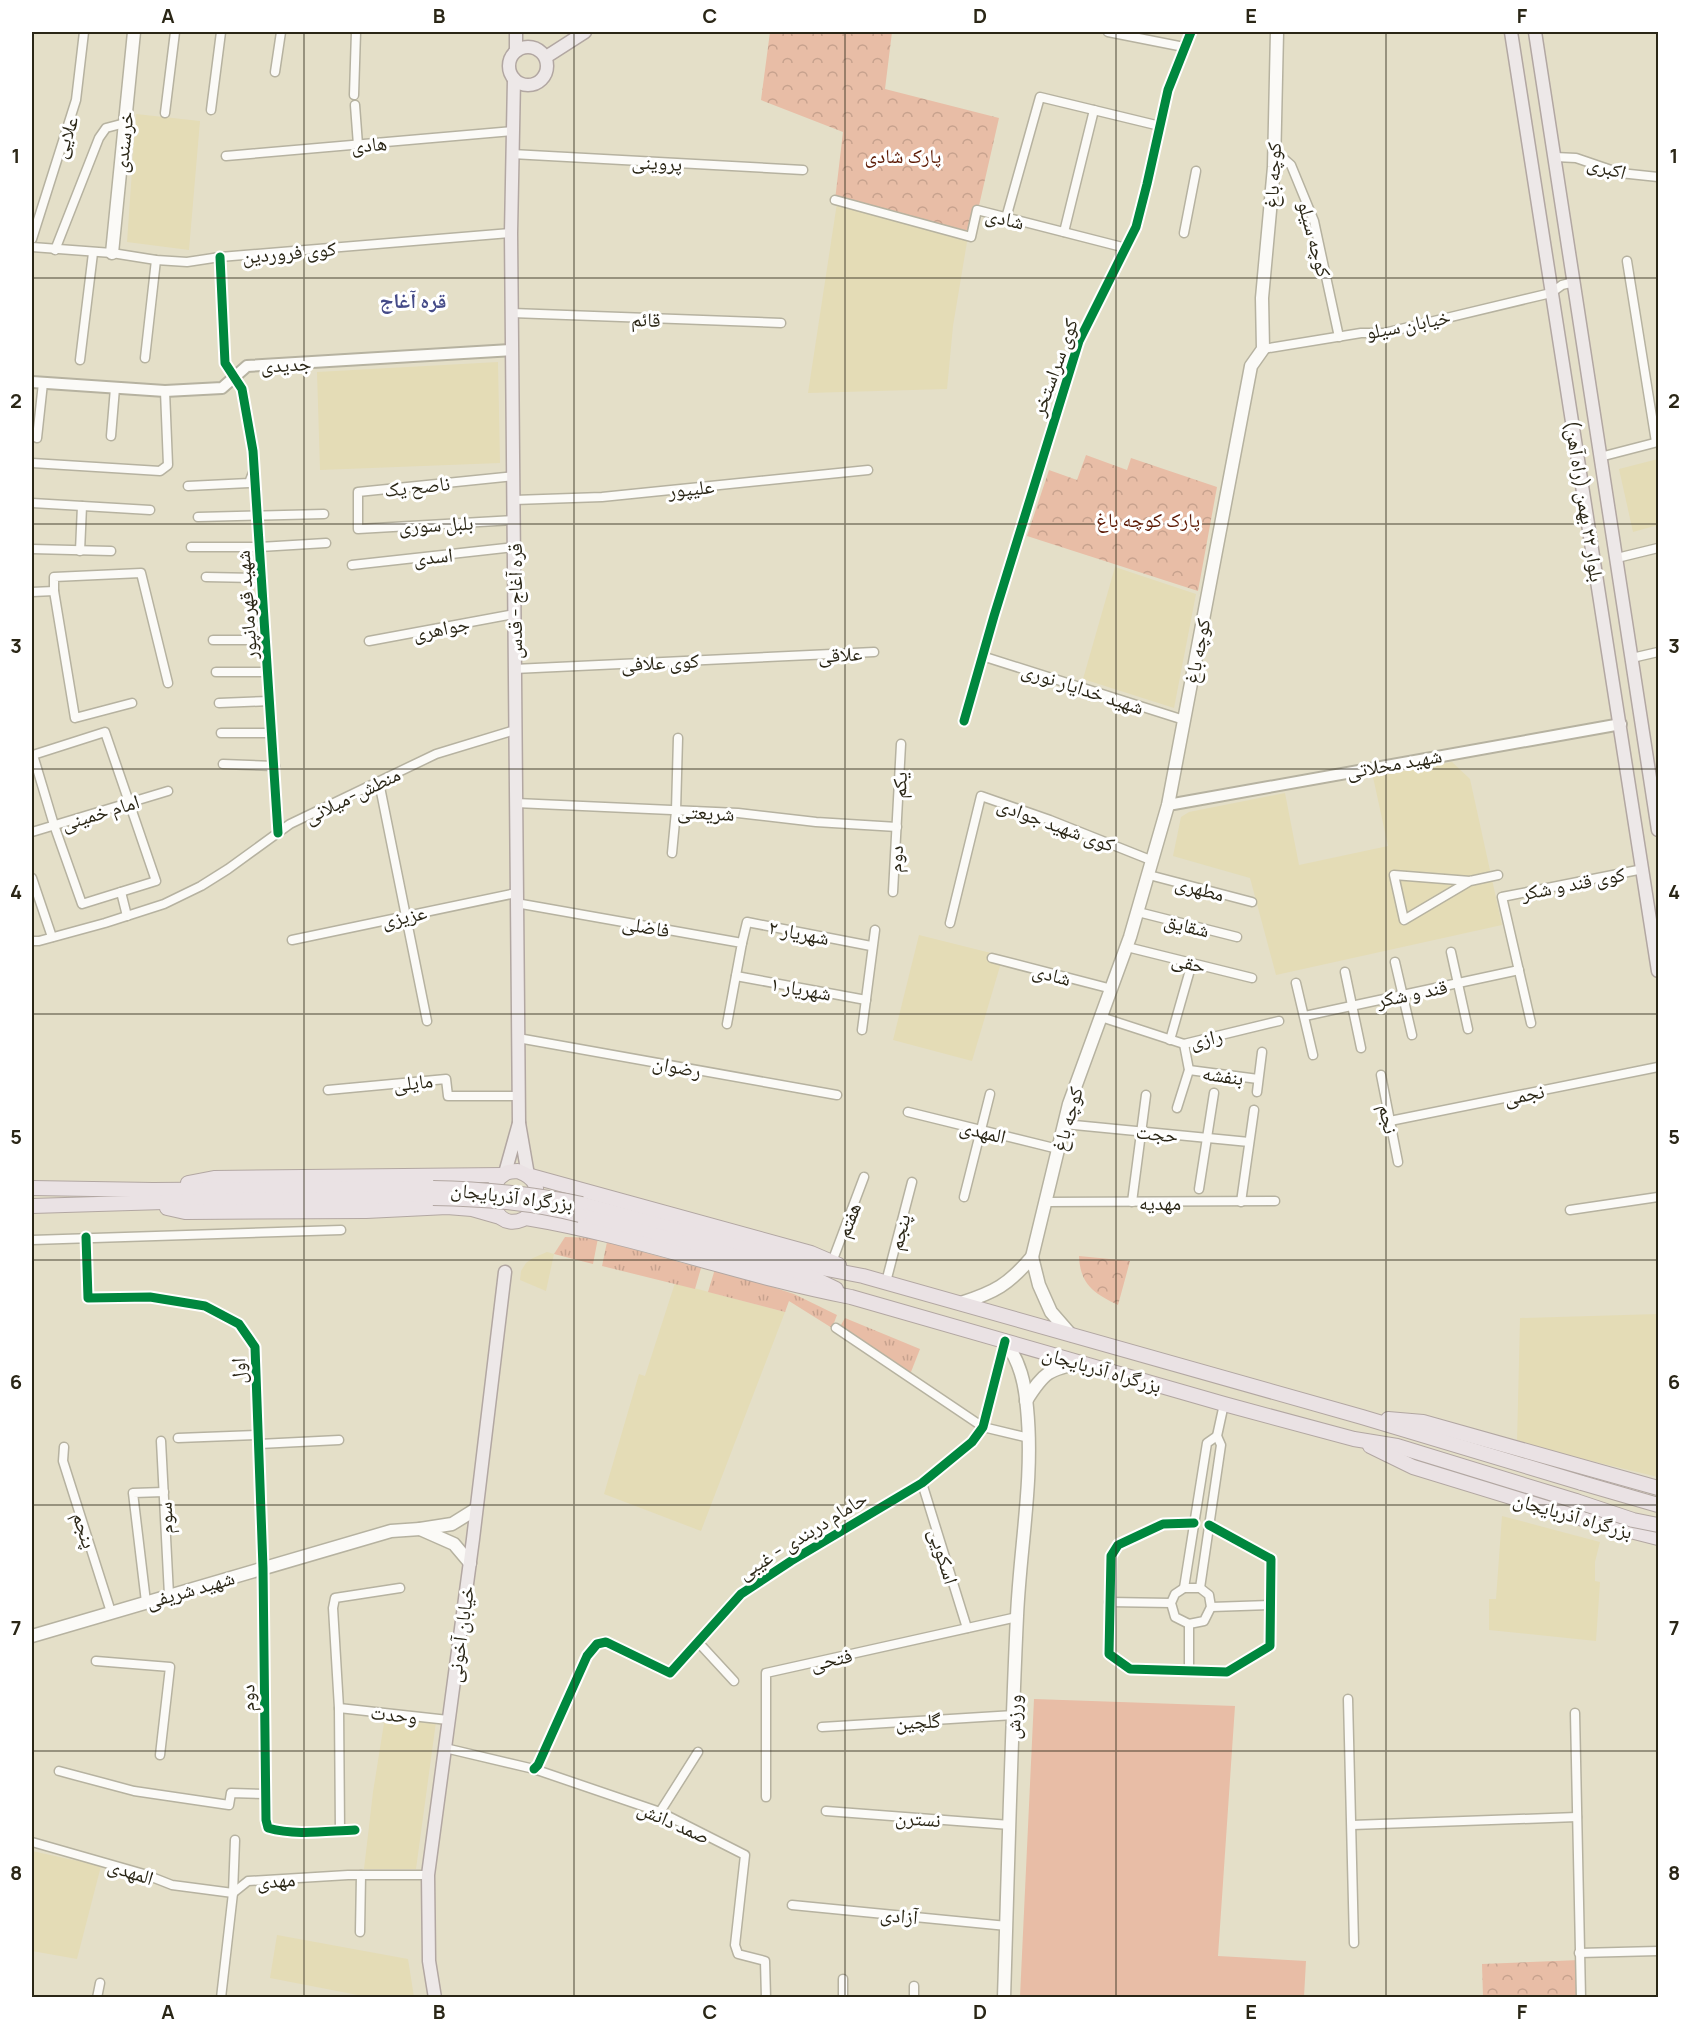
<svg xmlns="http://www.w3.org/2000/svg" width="1690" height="2029" viewBox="0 0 1690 2029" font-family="Manrope,'Noto Naskh Arabic',sans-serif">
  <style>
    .built { fill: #e4dcb6 }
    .grass { fill: url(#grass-tufts) }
    .forest { fill: url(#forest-crowns) }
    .pitch { fill: #e8bda6 }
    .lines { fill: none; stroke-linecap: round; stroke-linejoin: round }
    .minor-casing { stroke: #b6b2a0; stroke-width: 11 }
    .tertiary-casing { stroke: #b6b2a0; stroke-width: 14 }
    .secondary-casing { stroke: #b6b2a0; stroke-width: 15 }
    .primary-casing { stroke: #b2a7a2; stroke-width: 15 }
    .trunk-casing { stroke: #b2a7a2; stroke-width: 16 }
    .minor { stroke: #fbfaf7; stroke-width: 8 }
    .tertiary { stroke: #fbfaf7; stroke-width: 10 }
    .secondary { stroke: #fbfaf7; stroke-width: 12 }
    .primary { stroke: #ede8e8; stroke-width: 12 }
    .trunk { stroke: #eae2e4; stroke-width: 14 }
    .trunk-bridge-casing { stroke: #b2a7a2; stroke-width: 16; stroke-linecap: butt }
    .trunk-bridge { stroke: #eae2e4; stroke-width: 14 }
    .cycleway-casing { stroke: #fff; stroke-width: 13 }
    .cycleway { stroke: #00873e; stroke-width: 9 }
    .grid { fill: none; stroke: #2a2616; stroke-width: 1.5; stroke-opacity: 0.55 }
    .labels { text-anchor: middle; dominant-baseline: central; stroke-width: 6; stroke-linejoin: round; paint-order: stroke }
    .street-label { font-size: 20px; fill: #2a2616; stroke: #fff }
    .park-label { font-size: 20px; fill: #5c1903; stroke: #fff }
    .neighbourhood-label { font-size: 21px; font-weight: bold; fill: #454b88; stroke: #fff }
    .neatline { fill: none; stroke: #2a2616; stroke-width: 2 }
    .grid-label { font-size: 20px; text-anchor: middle; font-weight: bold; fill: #2a2616 }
  </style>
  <defs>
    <pattern id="grass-tufts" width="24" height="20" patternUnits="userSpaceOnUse" patternTransform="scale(1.5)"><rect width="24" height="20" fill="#e8bda6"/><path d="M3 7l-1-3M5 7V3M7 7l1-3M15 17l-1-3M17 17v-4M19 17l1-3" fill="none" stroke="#c7a28e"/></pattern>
    <pattern id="forest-crowns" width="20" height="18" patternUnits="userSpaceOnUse" patternTransform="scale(1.5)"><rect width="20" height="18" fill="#e8bda6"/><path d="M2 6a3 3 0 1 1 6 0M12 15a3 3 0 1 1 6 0" fill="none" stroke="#c7a28e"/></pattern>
  </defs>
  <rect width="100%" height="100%" fill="#e4dfc8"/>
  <!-- built -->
  <g class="built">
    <path d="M136 114 200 121 189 250 127 242Z"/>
    <path d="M837 203 968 236 953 326 947 389 808 393Z"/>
    <path d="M498 362 500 463 320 470 317 372Z"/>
    <path d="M1658 459V525L1633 532 1619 469Z"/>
    <path d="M1115 567 1196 594 1174 708 1083 679Z"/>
    <path d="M1452 762 1470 779 1502 925 1276 975 1250 878 1173 856 1181 817 1189 812 1285 793 1299 865 1388 846 1373 777Z"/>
    <path d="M919 935 1003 956 972 1061 893 1040Z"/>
    <path d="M547 1252 554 1254 546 1291 520 1280 521 1271 526 1263 533 1258Z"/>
    <path d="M675 1283 785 1312 701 1531 604 1494 639 1374 645 1376Z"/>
    <path d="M1658 1314V1477L1517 1443 1520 1318Z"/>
    <path d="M1502 1516 1600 1542 1595 1562V1581L1600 1582 1596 1641 1489 1630V1599H1496Z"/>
    <path d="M385 1717 436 1722 416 1869H364L373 1792Z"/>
    <path d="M32 1851 101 1866 77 1959 32 1951Z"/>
    <path d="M277 1935 408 1959 414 1997H368L270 1978Z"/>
  </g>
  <!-- grass -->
  <g class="grass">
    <path d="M565 1237 598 1238 593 1264 554 1254Z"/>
    <path d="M607 1242 701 1268 695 1289 602 1266Z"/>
    <path d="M715 1269 794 1294 837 1315 832 1328 789 1301 785 1312 708 1292Z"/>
    <path d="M845 1318 920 1349 909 1377 838 1330Z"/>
  </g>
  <!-- forest -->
  <g class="forest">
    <path d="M770 32H892L885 89 999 118 973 232 835 200 843 132 761 100Z"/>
    <path d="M1086 455 1127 470 1131 458 1217 487 1198 591 1027 536 1049 470 1077 480Z"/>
    <path d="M1079 1256 1130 1261 1118 1305C1095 1294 1080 1285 1079 1256Z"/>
    <path d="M1580 1960 1581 1997H1483L1482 1964Z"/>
  </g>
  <!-- pitch -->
  <path class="pitch" d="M1034 1699 1235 1706 1218 1956 1306 1961 1304 1997H1020Z"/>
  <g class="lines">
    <defs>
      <g id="minor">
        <path d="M1108 32 1184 47"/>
        <path d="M275 72 281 32"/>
        <path d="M354 95 356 32"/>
        <path d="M355 105 358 145"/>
        <path d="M211 110 221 32"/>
        <path d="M165 113 175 32"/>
        <path d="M1274 150 1291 165 1314 221 1339 337"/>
        <path d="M512 154 803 170"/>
        <path d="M226 156 512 131"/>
        <path d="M1555 157 1576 158 1620 173 1658 177"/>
        <path d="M835 200 971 237 977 210 1126 248"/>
        <path d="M1006 218 1040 97 1160 126"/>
        <path d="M1064 232 1094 110"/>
        <path d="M1184 233 1196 171"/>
        <path d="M32 239 76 100 84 32"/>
        <path d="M32 247 112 253 156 260 187 262 220 257 511 233"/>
        <path d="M55 250 99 138 106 128 125 123"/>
        <path d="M220 257 225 363 242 389 253 451 278 833"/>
        <path d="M1627 261 1656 442"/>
        <path d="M512 313 781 323"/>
        <path d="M1263 349 1361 333H1384L1551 293 1562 285 1574 282"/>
        <path d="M145 358 156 260"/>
        <path d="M80 360 93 253"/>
        <path d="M111 436 115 388"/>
        <path d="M37 438 43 383"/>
        <path d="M1600 457 1658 442"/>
        <path d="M32 463 160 471 168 465 165 391"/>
        <path d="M514 476 358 492V529L514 520"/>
        <path d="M188 486 249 483 254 470"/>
        <path d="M514 500 602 497 868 470"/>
        <path d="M32 503 150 510"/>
        <path d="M198 517 324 514"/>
        <path d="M191 547H260L326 543"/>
        <path d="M32 549 111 551"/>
        <path d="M80 551 82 506"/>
        <path d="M1617 558 1658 548"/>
        <path d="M352 565 514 547"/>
        <path d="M206 577 262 578"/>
        <path d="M32 592 54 591"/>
        <path d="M213 640H266"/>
        <path d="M369 641 514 614"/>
        <path d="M982 656 1184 720"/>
        <path d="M1632 658 1658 652"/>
        <path d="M514 669 874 652"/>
        <path d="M216 672H268"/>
        <path d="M132 703 75 718 54 591V577L141 573 168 683"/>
        <path d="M219 703 270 701"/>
        <path d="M964 721 994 616 1079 341 1136 227 1147 184 1168 90 1191 32"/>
        <path d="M105 732 156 881 82 904 54 825 33 755Z"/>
        <path d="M221 733H272"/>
        <path d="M223 764 275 766"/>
        <path d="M379 782 427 1021"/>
        <path d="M516 803 738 813 816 822 897 827"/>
        <path d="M32 832 168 791"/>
        <path d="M672 853 676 811 678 738"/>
        <path d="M1149 875 1252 902"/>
        <path d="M32 878 52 937"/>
        <path d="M1470 881 1404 920 1394 875 1470 881 1498 875"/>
        <path d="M121 892 127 916"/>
        <path d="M893 892 901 744"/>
        <path d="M516 903 742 943 727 1024"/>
        <path d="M1138 912 1237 937"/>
        <path d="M950 923 981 796 1050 820 1153 861"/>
        <path d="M292 940 516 893"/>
        <path d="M32 941H39L105 923 164 904 201 886 228 869 290 824 436 754 515 730"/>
        <path d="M742 943 747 922 871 946"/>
        <path d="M1127 947 1252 978"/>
        <path d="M1451 952 1468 1029"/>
        <path d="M992 958 1112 989"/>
        <path d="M1395 962 1412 1035"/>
        <path d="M1345 972 1361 1048"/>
        <path d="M736 976 866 1000"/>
        <path d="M1296 983 1313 1055"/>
        <path d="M1305 1016 1519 970"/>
        <path d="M1101 1017 1184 1044 1279 1021"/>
        <path d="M1531 1023 1502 897 1643 869"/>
        <path d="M862 1030 875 930"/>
        <path d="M518 1038 837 1095"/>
        <path d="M1170 1040 1192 963"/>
        <path d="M1189 1070 1258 1079"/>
        <path d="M1381 1075 1398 1162"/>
        <path d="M328 1090 446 1079 448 1096H518"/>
        <path d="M1257 1092 1262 1052"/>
        <path d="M1177 1108 1189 1070 1184 1044"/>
        <path d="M908 1112 1058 1149"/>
        <path d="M1390 1121 1658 1067"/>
        <path d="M1064 1124 1249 1142"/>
        <path d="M1199 1189 1214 1093"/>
        <path d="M964 1197 990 1094"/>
        <path d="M1045 1202 1275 1201"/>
        <path d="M1132 1202 1146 1095"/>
        <path d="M1241 1202 1254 1110"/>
        <path d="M1570 1210 1658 1197"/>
        <path d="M86 1237 88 1298 150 1297 205 1306 239 1324 255 1347 263 1568 266 1820 268 1828C296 1836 327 1831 355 1830"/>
        <path d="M32 1240 341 1230"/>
        <path d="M832 1262 864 1177"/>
        <path d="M886 1282 912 1182"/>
        <path d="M836 1328 983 1427 1029 1438"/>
        <path d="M178 1438 258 1435"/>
        <path d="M161 1441 169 1595"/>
        <path d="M259 1444 339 1440"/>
        <path d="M64 1447 63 1461 111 1612"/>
        <path d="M922 1483 967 1628"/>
        <path d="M1194 1523 1163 1524 1118 1545 1111 1556 1109 1654 1130 1669 1227 1672 1270 1646 1271 1559 1209 1525"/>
        <path d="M1184 1588 1207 1443 1217 1436"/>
        <path d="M1184 1588H1200L1209 1595 1211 1607 1204 1621 1189 1624 1175 1617 1171 1603 1175 1594Z"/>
        <path d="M1200 1588 1221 1445 1217 1436 1224 1404"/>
        <path d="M146 1602 133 1493 164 1492"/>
        <path d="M1109 1602 1171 1603"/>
        <path d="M1211 1607 1270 1605"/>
        <path d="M1189 1624V1671"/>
        <path d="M698 1642 734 1681"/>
        <path d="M96 1661 170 1667 160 1755"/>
        <path d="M1348 1699 1354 1943"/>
        <path d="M339 1708 448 1720"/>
        <path d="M1575 1713 1581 1998"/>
        <path d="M822 1727 1014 1715"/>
        <path d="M445 1748 534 1769 660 1812 745 1855 735 1945 738 1954 765 1961 766 1998"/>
        <path d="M534 1769 538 1765 587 1656 597 1644 606 1642 670 1673 741 1594 791 1561 922 1483 972 1442 983 1427 1005 1341"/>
        <path d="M59 1771 134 1791 229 1805 231 1793 266 1794"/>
        <path d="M766 1797V1673L1017 1617"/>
        <path d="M826 1811 1010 1825"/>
        <path d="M660 1812 698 1752"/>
        <path d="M1352 1825 1577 1817"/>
        <path d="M340 1831 339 1708 333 1608 335 1598 400 1588"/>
        <path d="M32 1842 144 1874 172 1885 233 1893"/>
        <path d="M233 1893 248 1881 348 1875H428"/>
        <path d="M792 1905 1007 1926"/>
        <path d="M360 1932 361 1875"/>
        <path d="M1579 1953 1658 1951"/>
        <path d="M97 1998 100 1983"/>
        <path d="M221 1998 233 1893 235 1840"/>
        <path d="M843 1998V1979"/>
        <path d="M914 1998V1986"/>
      </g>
      <g id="tertiary">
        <path d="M32 382 165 391 222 388 247 366 512 350"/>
        <path d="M1168 805 1621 724"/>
      </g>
      <g id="secondary">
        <path d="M112 253 134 32"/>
        <path d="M1032 1257 1069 1104 1130 937 1168 805 1251 366 1263 349 1262 298 1274 167 1277 32"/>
        <path d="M961 1303C995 1292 1008 1285 1032 1257L1039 1285 1051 1312 1071 1335"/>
        <path d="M1026 1401C1044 1372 1049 1369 1081 1363"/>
        <path d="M470 1563 454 1544 420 1529 452 1524 476 1509"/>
        <path d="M32 1636 391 1531 420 1529"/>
        <path d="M1004 1998C1008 1870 1011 1743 1017 1616 1020 1547 1034 1478 1027 1408 1025 1383 1020 1362 1005 1341"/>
      </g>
      <g id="primary">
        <path d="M516 32V51"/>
        <path d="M1511 32 1658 971"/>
        <path d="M1535 32 1658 830"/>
        <circle cx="528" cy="66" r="19"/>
        <path d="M546 57 585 32"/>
        <path d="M514 79 511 233 519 1123"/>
        <path d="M505 1173 519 1123 528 1175"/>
        <path d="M435 1998 429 1961 428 1875 473 1539 505 1272"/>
      </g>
      <g id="trunk">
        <path d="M518 1171C541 1180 537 1190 534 1212 496 1244 481 1189 504 1174 507 1172 514 1171 518 1171Z"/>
        <path d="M531 1176 811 1253 839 1265"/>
        <path d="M188 1183 214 1178 503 1175"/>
        <path d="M32 1188 153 1190 433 1188"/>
        <path d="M582 1204 811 1266 863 1276 1362 1417 1582 1483"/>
        <path d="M32 1206 230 1200 433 1198"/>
        <path d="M167 1208 185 1212 366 1211 447 1207 472 1209 500 1217"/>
        <path d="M580 1215 809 1276 836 1289"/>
        <path d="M526 1218C636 1236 741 1276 851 1297L1224 1404 1354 1439 1397 1446 1576 1501"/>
        <path d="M1388 1419 1423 1422 1658 1488"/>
        <path d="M1370 1446 1413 1467 1583 1519 1658 1538"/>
      </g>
    </defs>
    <!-- minor casing -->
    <use href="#minor" class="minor-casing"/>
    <!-- tertiary casing -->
    <use href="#tertiary" class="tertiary-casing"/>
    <!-- secondary casing -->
    <use href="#secondary" class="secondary-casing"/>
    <!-- primary casing -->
    <use href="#primary" class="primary-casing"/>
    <!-- trunk casing -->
    <use href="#trunk" class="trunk-casing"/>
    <!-- minor -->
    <use href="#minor" class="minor"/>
    <!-- tertiary -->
    <use href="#tertiary" class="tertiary"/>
    <!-- secondary -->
    <use href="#secondary" class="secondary"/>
    <!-- primary -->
    <use href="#primary" class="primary"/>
    <!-- trunk -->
    <use href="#trunk" class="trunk"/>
    <defs>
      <g id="trunk-bridge">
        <path d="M433 1188C484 1189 533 1194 582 1204"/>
        <path d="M433 1198C483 1199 531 1202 580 1215"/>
        <path d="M1582 1483 1658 1505"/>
        <path d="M1576 1501 1633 1520 1658 1525"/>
      </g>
    </defs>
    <!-- trunk-bridge casing -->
    <use href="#trunk-bridge" class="trunk-bridge-casing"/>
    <!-- trunk-bridge -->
    <use href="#trunk-bridge" class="trunk-bridge"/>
    <defs>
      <g id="cycleway">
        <path d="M220 257 225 363 242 389 253 451 278 833"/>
        <path d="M964 721 994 616 1079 341 1136 227 1147 184 1168 90 1191 32"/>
        <path d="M86 1237 88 1298 150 1297 205 1306 239 1324 255 1347 263 1568 266 1820 268 1828C296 1836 327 1831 355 1830"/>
        <path d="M1194 1523 1163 1524 1118 1545 1111 1556 1109 1654 1130 1669 1227 1672 1270 1646 1271 1559 1209 1525"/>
        <path d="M534 1769 538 1765 587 1656 597 1644 606 1642 670 1673 741 1594 791 1561 922 1483 972 1442 983 1427 1005 1341"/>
      </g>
    </defs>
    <!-- cycleway casing -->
    <use href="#cycleway" class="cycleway-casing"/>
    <!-- cycleway -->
    <use href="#cycleway" class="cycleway"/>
  </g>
  <!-- grid -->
  <path class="grid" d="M304 32V1998M574 32V1998M845 32V1998M1116 32V1998M1386 32V1998M32 278H1658M32 524H1658M32 769H1658M32 1014H1658M32 1260H1658M32 1505H1658M32 1751H1658"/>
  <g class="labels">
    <!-- street labels -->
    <g class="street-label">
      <text transform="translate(65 137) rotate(-72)">علایی</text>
      <text transform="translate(123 142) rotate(-84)">خرسندی</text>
      <text transform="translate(369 144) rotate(-5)">هادی</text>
      <text transform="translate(657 162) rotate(3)">پروینی</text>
      <text transform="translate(1607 167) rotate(16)">اکبری</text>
      <text transform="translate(1272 175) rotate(-87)">کوچه باغ</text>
      <text transform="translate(1005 218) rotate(13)">شادی</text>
      <text transform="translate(1315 239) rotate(75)">کوچه سیلو</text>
      <text transform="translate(289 252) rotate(-5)">کوی فروردین</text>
      <text transform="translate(646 319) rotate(2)">قائم</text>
      <text transform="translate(1408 324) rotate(-11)">خیابان سیلو</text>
      <text transform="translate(286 364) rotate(-3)">جدیدی</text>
      <text transform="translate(1054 367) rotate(-70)">کوی سراستخر</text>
      <text transform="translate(417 486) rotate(-6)">ناصح یک</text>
      <text transform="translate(691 488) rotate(-6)">علیپور</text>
      <text transform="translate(1585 501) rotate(81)">بلوار ۲۲ بهمن (راه آهن)</text>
      <text transform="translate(436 524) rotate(-3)">بلبل سوری</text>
      <text transform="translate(433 556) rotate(-6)">اسدی</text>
      <text transform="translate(514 601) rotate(-90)">قره آغاج - قدس</text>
      <text transform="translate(246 605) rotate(-94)">شهید قهرمانپور</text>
      <text transform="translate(441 628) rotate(-11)">جواهری</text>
      <text transform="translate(1197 651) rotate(-79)">کوچه باغ</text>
      <text transform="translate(840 654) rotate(-3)">علاقی</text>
      <text transform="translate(660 662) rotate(-3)">کوی علافی</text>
      <text transform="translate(1083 688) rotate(18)">شهید خدایار نوری</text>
      <text transform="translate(1394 763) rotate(-10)">شهید محلاتی</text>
      <text transform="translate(899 785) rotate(-87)">یکم</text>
      <text transform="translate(352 795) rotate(-26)">منطش-میلانی</text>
      <text transform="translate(100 812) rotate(-17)">امام خمینی</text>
      <text transform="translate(706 812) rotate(3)">شریعتی</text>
      <text transform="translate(1056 824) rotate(20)">کوی شهید جوادی</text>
      <text transform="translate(895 859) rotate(-87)">دوم</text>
      <text transform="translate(1573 883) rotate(-11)">کوی قند و شکر</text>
      <text transform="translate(1200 888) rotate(15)">مطهری</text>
      <text transform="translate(404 916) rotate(-12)">عزیزی</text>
      <text transform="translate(1187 925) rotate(14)">شقایق</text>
      <text transform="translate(646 926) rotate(10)">فاضلی</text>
      <text transform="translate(799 932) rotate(11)">شهریار ۲</text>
      <text transform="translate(1189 962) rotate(14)">حقی</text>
      <text transform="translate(1052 974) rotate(15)">شادی</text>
      <text transform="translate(801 988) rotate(10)">شهریار ۱</text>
      <text transform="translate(1412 993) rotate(-12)">قند و شکر</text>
      <text transform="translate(1206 1038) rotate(-12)">رازی</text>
      <text transform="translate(677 1066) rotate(11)">رضوان</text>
      <text transform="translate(1223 1075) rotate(8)">بنفشه</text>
      <text transform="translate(413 1082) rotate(-6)">مایلی</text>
      <text transform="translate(1524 1094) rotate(-11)">نجمی</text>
      <text transform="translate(1067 1119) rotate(-74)">کوچه باغ</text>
      <text transform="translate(1389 1119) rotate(79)">نجم</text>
      <text transform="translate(983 1131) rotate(14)">المهدی</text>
      <text transform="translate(1157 1133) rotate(6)">حجت</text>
      <text transform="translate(512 1196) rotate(7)">بزرگراه آذربایجان</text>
      <text x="1160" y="1202">مهدیه</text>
      <text transform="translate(848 1220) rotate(-69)">هفتم</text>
      <text transform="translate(899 1232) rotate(-76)">پنجم</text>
      <text transform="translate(1102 1369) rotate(16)">بزرگراه آذربایجان</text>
      <text transform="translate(238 1371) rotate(-92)">اول</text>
      <text transform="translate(1573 1515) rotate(16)">بزرگراه آذربایجان</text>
      <text transform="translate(165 1518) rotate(-93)">سوم</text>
      <text transform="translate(85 1530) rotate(72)">پنجم</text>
      <text transform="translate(802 1535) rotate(-32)">حامام دربندی - غیبی</text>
      <text transform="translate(944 1556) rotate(73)">اسکویی</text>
      <text transform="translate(190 1589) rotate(-16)">شهید شریفی</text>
      <text transform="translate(460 1634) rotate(-82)">خیابان آخونی</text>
      <text transform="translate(831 1659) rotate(-13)">فتحی</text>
      <text transform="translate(247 1698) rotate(-91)">دوم</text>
      <text transform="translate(394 1714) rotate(6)">وحدت</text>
      <text transform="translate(1013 1717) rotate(-88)">ورزش</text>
      <text transform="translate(918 1721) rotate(-3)">گلچین</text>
      <text transform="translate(918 1818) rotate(4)">نسترن</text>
      <text transform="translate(674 1822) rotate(24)">صمد دانش</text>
      <text transform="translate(131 1871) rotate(18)">المهدی</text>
      <text transform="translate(276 1880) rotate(-4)">مهدی</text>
      <text transform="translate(899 1915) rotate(5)">آزادی</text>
    </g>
    <!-- park labels -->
    <g class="park-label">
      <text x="903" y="155">پارک شادی</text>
      <text x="1148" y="519">پارک کوچه باغ</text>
    </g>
    <!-- neighbourhood labels -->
    <g class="neighbourhood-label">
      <text x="413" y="300">قره آغاج</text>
    </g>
  </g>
  <!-- border -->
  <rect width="1690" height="2029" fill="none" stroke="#ffffff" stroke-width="66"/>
  <rect x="33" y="33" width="1624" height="1963" class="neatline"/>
  <g class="grid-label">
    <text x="168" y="23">A</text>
    <text x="439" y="23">B</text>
    <text x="710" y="23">C</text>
    <text x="980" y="23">D</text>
    <text x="1251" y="23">E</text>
    <text x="1522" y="23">F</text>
    <text x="16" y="163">1</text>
    <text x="1674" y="163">1</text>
    <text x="16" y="408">2</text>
    <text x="1674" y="408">2</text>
    <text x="16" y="653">3</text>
    <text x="1674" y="653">3</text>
    <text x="16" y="899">4</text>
    <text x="1674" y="899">4</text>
    <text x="16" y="1144">5</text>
    <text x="1674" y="1144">5</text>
    <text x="16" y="1389">6</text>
    <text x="1674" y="1389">6</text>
    <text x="16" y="1635">7</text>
    <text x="1674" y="1635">7</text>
    <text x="16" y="1880">8</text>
    <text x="1674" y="1880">8</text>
    <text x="168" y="2019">A</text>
    <text x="439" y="2019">B</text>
    <text x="710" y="2019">C</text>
    <text x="980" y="2019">D</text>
    <text x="1251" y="2019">E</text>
    <text x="1522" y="2019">F</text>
  </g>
</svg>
